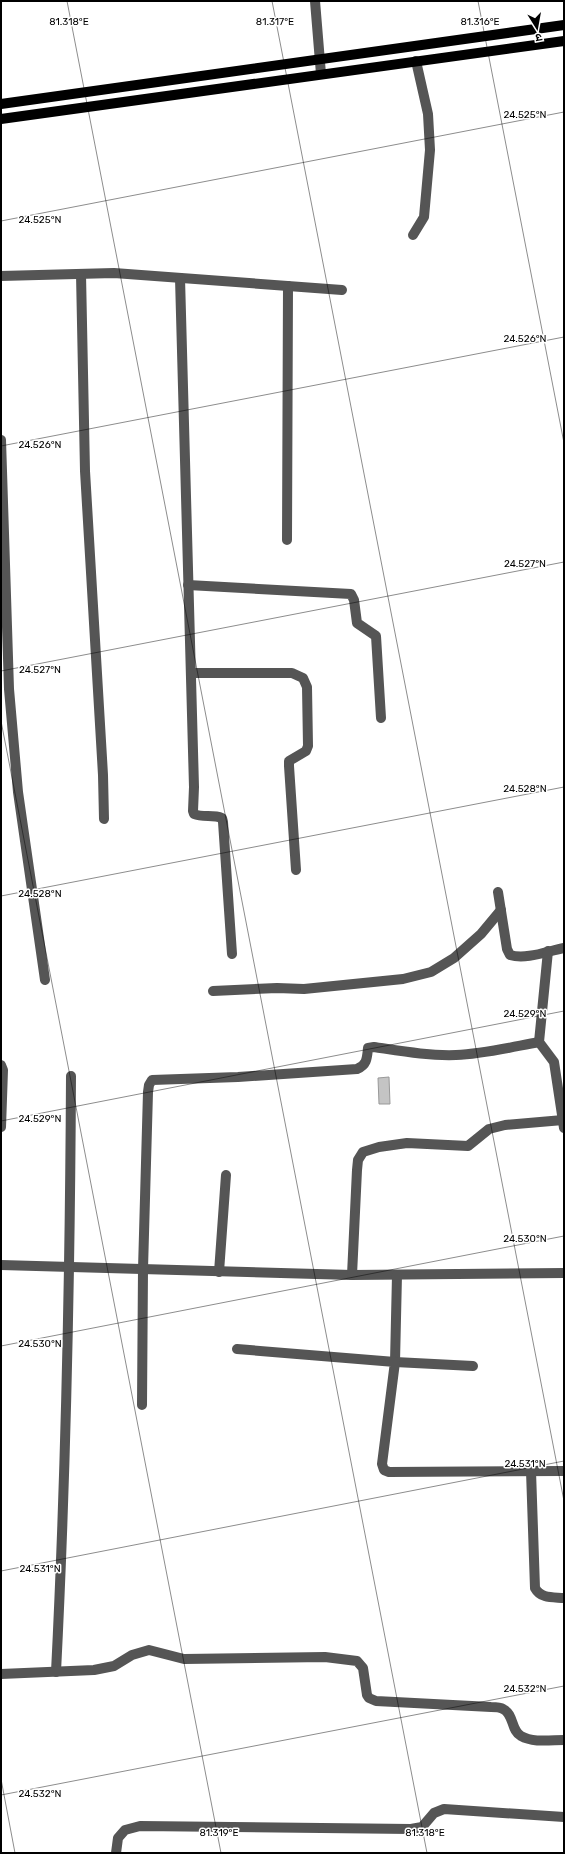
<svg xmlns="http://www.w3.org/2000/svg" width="565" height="1854" viewBox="0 0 565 1854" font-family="Rubik,'Noto Sans Devanagari',sans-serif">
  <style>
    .building { fill: #c4c4c4; stroke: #999 }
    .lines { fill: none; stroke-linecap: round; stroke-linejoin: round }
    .minor { stroke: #555; stroke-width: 10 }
    .major { stroke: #000; stroke-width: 10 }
    .ticks { fill: none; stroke: #000; stroke-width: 1; stroke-opacity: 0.45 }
    .ticks-label { font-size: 10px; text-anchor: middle; fill: #000; stroke: #fff; stroke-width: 3; stroke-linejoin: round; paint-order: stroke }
  </style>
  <rect width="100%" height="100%" fill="#fff"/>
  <!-- building -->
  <path class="building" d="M389 1077 390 1104H379L378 1078Z"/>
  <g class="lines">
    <!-- minor -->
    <g class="minor">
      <path d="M315 1 321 74"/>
      <path d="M413 235 424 217 430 150 428 114 416 61"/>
      <path d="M81 274 85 471 103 775 104 819"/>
      <path d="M1 276 114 273 342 290"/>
      <path d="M180 278 194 787 193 811 194 814C203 818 213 814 222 818L223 822 232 954"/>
      <path d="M1 440 9 689 18 792 45 980"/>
      <path d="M287 540 288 286"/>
      <path d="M188 585 351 594 354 600 357 623 376 636 381 718"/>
      <path d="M191 673H292L303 678 307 687 308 746 306 751 289 761V766L296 870"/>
      <path d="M498 892 507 949 510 955C526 960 548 951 564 948"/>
      <path d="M548 951 539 1042 554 1062 564 1128"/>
      <path d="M213 991 277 988 304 989 403 979 431 972 454 958 481 934 501 910"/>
      <path d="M1 1065 3 1070 1 1127"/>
      <path d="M1 1265 352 1275 564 1273"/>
      <path d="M219 1272 226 1175"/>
      <path d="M352 1275 357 1170 358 1160 363 1152 379 1147 407 1143 468 1146 489 1129 505 1125 563 1120"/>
      <path d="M397 1275 395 1362 473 1366"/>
      <path d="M237 1349 395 1362 382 1464 384 1470 389 1472 564 1471"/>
      <path d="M142 1405 143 1269 148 1092 149 1085 152 1080 238 1077 357 1069C367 1065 367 1058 368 1048L374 1047C401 1051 429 1056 456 1055 484 1054 512 1047 539 1042"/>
      <path d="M531 1471 535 1588C541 1599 553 1597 564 1598"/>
      <path d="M56 1672C66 1474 70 1275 71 1076"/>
      <path d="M1 1674 94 1670 114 1666 132 1655 149 1650 184 1659 325 1657 357 1661 363 1668 367 1695 369 1698 376 1701 491 1707C495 1707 500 1707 503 1709 514 1714 511 1731 521 1736 533 1743 551 1740 564 1740"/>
      <path d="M116 1853 118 1838 125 1830 140 1826 411 1829 422 1827 434 1813 444 1809 564 1817"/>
    </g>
    <!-- major -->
    <g class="major">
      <path d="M1 104 564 25"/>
      <path d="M1 119 564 41"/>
    </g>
  </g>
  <!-- ticks -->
  <path class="ticks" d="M67 1 427 1853M272 1 564 1501M478 1 564 443M1 221 564 112M1 446 564 337M1 671 564 562M1 721 221 1853M1 896 564 787M1 1121 564 1011M1 1346 564 1236M1 1571 564 1461M1 1779 15 1853M1 1795 564 1686"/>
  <g class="ticks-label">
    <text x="69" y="25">81.318°E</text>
    <text x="275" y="25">81.317°E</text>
    <text x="480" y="25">81.316°E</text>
    <text x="525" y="118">24.525°N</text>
    <text x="40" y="223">24.525°N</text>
    <text x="525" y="342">24.526°N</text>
    <text x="40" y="448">24.526°N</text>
    <text x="525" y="567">24.527°N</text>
    <text x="40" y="673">24.527°N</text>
    <text x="525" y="792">24.528°N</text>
    <text x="40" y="897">24.528°N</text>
    <text x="525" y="1017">24.529°N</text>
    <text x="40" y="1122">24.529°N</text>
    <text x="525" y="1242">24.530°N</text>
    <text x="40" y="1347">24.530°N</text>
    <text x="525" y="1467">24.531°N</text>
    <text x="40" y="1572">24.531°N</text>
    <text x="525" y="1692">24.532°N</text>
    <text x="40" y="1797">24.532°N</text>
    <text x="219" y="1836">81.319°E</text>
    <text x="425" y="1836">81.318°E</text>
  </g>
  <!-- border -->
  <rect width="565" height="1854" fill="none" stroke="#000000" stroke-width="4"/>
  <!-- north arrow -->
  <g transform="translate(537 28) rotate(169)" stroke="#ffffff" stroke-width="3" paint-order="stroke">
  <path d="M0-3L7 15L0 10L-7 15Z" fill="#000000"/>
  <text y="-6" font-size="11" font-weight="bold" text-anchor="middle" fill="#000000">उ</text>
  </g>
</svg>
